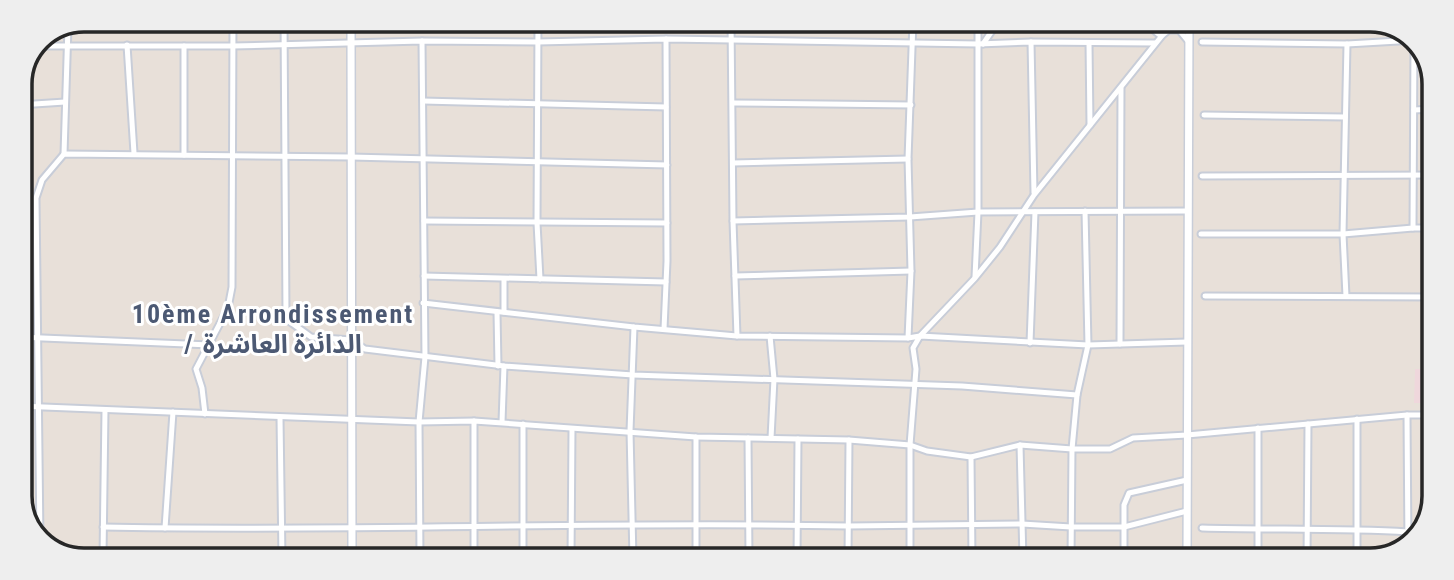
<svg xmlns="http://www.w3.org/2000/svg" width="1454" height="580" viewBox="0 0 1454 580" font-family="'Roboto Condensed','Noto Sans Arabic',sans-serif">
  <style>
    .medical { fill: #efd7dc }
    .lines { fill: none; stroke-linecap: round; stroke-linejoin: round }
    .minor-casing { stroke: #c8cdd8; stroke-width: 9 }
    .tertiary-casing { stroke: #c8cdd8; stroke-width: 10 }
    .minor { stroke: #fff; stroke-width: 5 }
    .tertiary { stroke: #fff; stroke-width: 7 }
    .labels { text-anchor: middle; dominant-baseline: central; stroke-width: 6; stroke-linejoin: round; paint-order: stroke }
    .district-label { font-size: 26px; font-weight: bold; letter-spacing: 2px; fill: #4c5973; stroke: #fff }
    .rim { fill: none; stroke: #272727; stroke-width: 3.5 }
  </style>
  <rect width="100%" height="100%" fill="#e8e0d9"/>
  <!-- medical -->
  <path class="medical" d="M1415 369H1432V403H1414Z"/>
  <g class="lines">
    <defs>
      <g id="minor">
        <path d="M284 20 286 315 289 321 311 337 351 340 365 349 504 366 633 375 962 386 1077 395"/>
        <path d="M538 20 537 223 540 279"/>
        <path d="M731 21 733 221 737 336"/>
        <path d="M1144 22 1161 36 1169 30H1179L1188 41"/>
        <path d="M1031 42 1034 193"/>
        <path d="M1202 42 1347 44 1416 40"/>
        <path d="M1089 43 1090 125"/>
        <path d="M983 44 998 22"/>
        <path d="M127 45 134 153"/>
        <path d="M34 46H233L422 41 538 42 666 39 978 44 1031 42 1155 43"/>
        <path d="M423 101 666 107"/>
        <path d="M734 103 911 105"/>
        <path d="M19 105 65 102"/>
        <path d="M1414 110 1434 109"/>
        <path d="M1204 115 1345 117"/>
        <path d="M64 154 68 26"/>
        <path d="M184 155V46"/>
        <path d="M733 163 908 159"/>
        <path d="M1202 176 1434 175"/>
        <path d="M424 221 667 223"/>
        <path d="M733 221 910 217 978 212 1188 211"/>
        <path d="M1413 228 1414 39"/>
        <path d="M1201 234H1343L1413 228H1433"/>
        <path d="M424 276 666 282"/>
        <path d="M735 276 911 271"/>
        <path d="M975 277 978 212V22"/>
        <path d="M504 280V312"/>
        <path d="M1205 296 1433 297"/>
        <path d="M1346 296 1343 234 1347 44"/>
        <path d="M423 303 634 327 737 336 908 338 920 336 1088 345 1187 342"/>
        <path d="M497 312 498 366"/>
        <path d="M664 329 667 261 666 39"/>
        <path d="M770 336 774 379 771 438"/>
        <path d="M19 337 210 345"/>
        <path d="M908 338 911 271 908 159 913 21"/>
        <path d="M1030 343 1035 212"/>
        <path d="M1120 344 1121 88"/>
        <path d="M19 406 419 422 474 421 696 437 849 440 910 445 927 451 971 457 1020 445 1072 449H1110L1133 438 1187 435 1407 415H1432"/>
        <path d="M205 414 202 388 196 369 228 308 232 287 233 20"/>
        <path d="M1407 415 1408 548"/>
        <path d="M280 418 282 558"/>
        <path d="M474 421V558"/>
        <path d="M502 422 504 366"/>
        <path d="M748 438 749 559"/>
        <path d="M1020 445 1023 560"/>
        <path d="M971 457 972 560"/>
        <path d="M103 527C351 532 599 521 848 526L1022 524 1071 527H1124L1187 511"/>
        <path d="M165 528 173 412"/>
        <path d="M1202 528C1271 530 1339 528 1408 532"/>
        <path d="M40 541 36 198 42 180 64 154 351 157 667 165"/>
        <path d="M103 557 105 410"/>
        <path d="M420 558 419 422 425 357 422 41"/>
        <path d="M523 558V424"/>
        <path d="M571 559 572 429"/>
        <path d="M633 559 630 431 634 327"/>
        <path d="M696 559V437"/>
        <path d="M797 559 798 439"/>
        <path d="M848 559 849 440"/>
        <path d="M910 560V445L916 369 913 348 920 336 975 278 1000 247 1034 195 1173 22"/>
        <path d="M1071 560 1072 449 1077 395 1088 345 1085 211"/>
        <path d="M1124 560V505L1129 493 1187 480"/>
        <path d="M1258 560V428"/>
        <path d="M1307 561 1308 424"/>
        <path d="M1357 561V419"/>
      </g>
      <g id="tertiary">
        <path d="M351 20 352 558"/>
        <path d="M1187 560 1189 22"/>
      </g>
    </defs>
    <!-- minor casing -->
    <use href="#minor" class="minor-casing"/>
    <!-- tertiary casing -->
    <use href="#tertiary" class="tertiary-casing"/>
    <!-- minor -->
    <use href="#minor" class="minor"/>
    <!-- tertiary -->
    <use href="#tertiary" class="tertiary"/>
  </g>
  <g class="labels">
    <!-- district labels -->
    <g class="district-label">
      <text x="273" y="314">10ème Arrondissement<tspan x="273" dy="30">/ الدائرة العاشرة</tspan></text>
    </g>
  </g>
  <!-- crop -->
  <path d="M0 0H1454V580H0ZM84 32H1370A52 52 0 0 1 1422 84V496A52 52 0 0 1 1370 548H84A52 52 0 0 1 32 496V84A52 52 0 0 1 84 32Z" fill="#eee" fill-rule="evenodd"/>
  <path class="rim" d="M84 32H1370A52 52 0 0 1 1422 84V496A52 52 0 0 1 1370 548H84A52 52 0 0 1 32 496V84A52 52 0 0 1 84 32Z"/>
</svg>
